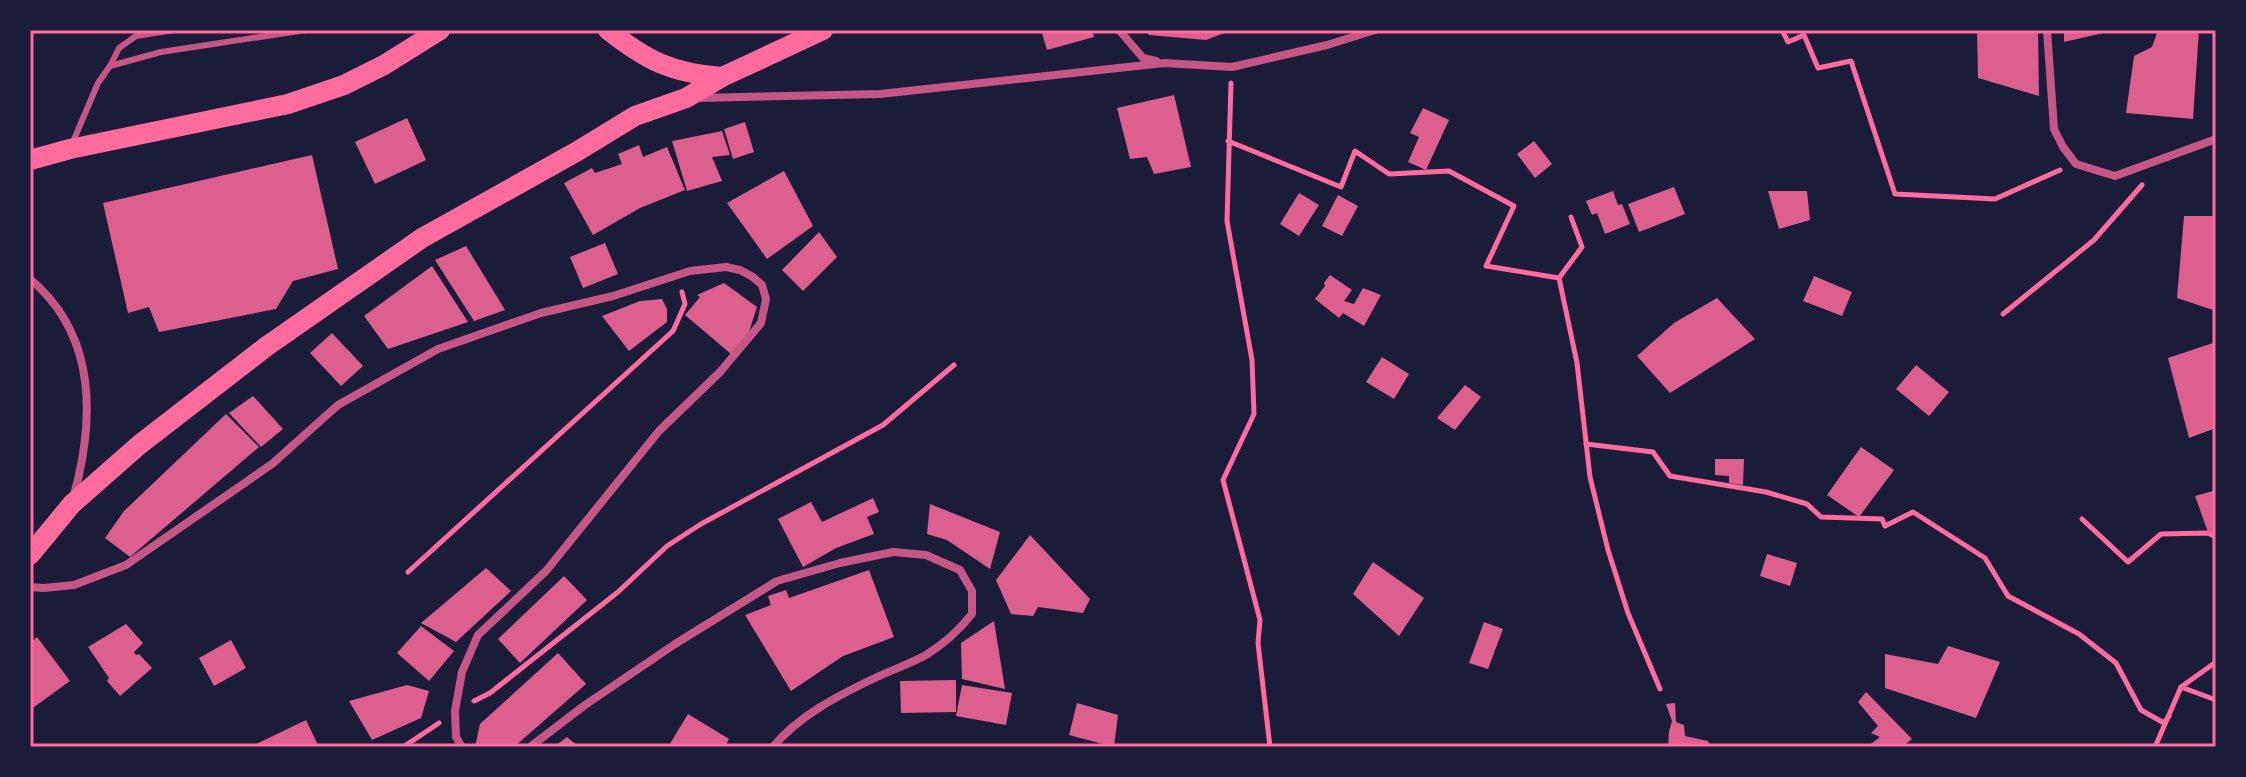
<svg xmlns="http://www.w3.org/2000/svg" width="2246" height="777" viewBox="0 0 2246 777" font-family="Jost,sans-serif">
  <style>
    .building { fill: #dd5f8e }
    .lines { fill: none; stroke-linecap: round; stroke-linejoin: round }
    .path { stroke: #ff6b9d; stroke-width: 5 }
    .service { stroke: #c65784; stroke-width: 6 }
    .minor { stroke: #c65784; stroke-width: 8 }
    .primary { stroke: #ff6b9d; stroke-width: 20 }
    .neatline { fill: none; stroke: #ff6b9d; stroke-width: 3 }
  </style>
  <rect width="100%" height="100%" fill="#1b1b3a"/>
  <!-- building -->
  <g class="building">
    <path d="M1041 30H1092L1094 37 1047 50Z"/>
    <path d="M1145 30H1232L1206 40 1149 35Z"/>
    <path d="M1977 30H2038L2039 96 1978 78Z"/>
    <path d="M2064 30H2112V31L2064 42Z"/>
    <path d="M2158 30H2199L2193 119 2126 113 2134 56 2152 47Z"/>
    <path d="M1174 95 1191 167 1154 174 1147 157 1130 159 1117 108Z"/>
    <path d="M1423 108 1449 120 1426 170 1408 162 1419 137 1410 133Z"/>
    <path d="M407 118 426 160 375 184 355 142Z"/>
    <path d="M745 122 754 152 733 159 724 129Z"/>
    <path d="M722 131 730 155 712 157 722 181 687 191 672 141Z"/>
    <path d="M1534 141 1552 164 1535 178 1517 154Z"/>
    <path d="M639 145 643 157 667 147 685 190 640 208 593 235 564 183 592 168 595 173 622 164 618 154Z"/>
    <path d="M312 155 338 269 293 281 276 309 159 332 149 307 128 313 103 203Z"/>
    <path d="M784 171 813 226 767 259 727 203Z"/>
    <path d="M1674 187 1685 214 1639 232 1628 204Z"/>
    <path d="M1613 191 1618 205 1622 204 1630 224 1605 234 1597 213 1592 215 1586 201Z"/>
    <path d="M1768 191H1807L1810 220 1779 229Z"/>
    <path d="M1299 193 1319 205 1299 236 1280 224Z"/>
    <path d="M1338 195 1358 206 1342 236 1322 226Z"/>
    <path d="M2184 216H2216V311L2177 298Z"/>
    <path d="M819 232 837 257 803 291 782 270Z"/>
    <path d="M605 243 618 274 583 288 570 257Z"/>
    <path d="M466 246 505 310 474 321 435 260Z"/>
    <path d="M432 266 468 322 388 349 364 316Z"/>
    <path d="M1330 275 1352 290 1344 301 1354 304 1363 288 1381 295 1364 326 1343 313 1339 318 1315 299 1325 286 1324 283Z"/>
    <path d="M1814 276 1852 292 1842 316 1803 301Z"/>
    <path d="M724 283 757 307 747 338 731 354 685 315 700 297 697 295Z"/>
    <path d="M1717 298 1755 339 1670 393 1637 356 1674 323Z"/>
    <path d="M662 299 667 309V322L629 351 602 316 640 301Z"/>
    <path d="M332 333 363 366 341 386 310 353Z"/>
    <path d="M2216 342V428L2189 438 2168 358Z"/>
    <path d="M1382 357 1409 374 1394 399 1366 382Z"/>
    <path d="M1916 365 1949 392 1929 416 1896 389Z"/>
    <path d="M1465 385 1481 397 1455 430 1437 418Z"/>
    <path d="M253 396 283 429 261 447 229 413Z"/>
    <path d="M226 414 259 447 130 557 105 538 124 511Z"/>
    <path d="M1861 447 1894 470 1859 517 1827 495Z"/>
    <path d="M1715 459H1744L1743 485 1729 483V476L1715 475Z"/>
    <path d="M2216 490V533L2208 532 2195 496Z"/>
    <path d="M873 498 879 512 867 517 874 534 836 548 803 567 778 519 811 502 822 522Z"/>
    <path d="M930 504 1000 532 990 569 947 540 927 534Z"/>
    <path d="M1030 535 1090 599 1083 613 1038 607 1033 616 1011 614 996 580Z"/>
    <path d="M1767 554 1797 563 1790 586 1760 576Z"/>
    <path d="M1373 562 1424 598 1399 636 1353 594Z"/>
    <path d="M486 568 511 591 456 642 421 623Z"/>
    <path d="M869 570 894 637 843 656 791 691 745 615 771 605 768 596 786 590 789 598Z"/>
    <path d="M564 576 587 600 520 663 498 639Z"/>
    <path d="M994 621 1005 689 962 679 961 643Z"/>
    <path d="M1484 622 1503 629 1488 669 1469 663Z"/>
    <path d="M126 624 143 643 134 652 136 655 139 654 152 668 120 696 107 681 109 678 88 647Z"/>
    <path d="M421 626 454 651 429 681 397 653Z"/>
    <path d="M37 637 70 681 30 710V643Z"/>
    <path d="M231 640 246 668 214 686 199 658Z"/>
    <path d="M1948 646 2000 662 1976 718 1885 688V654L1938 664Z"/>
    <path d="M558 653 586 684 514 747H475L480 724Z"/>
    <path d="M956 680V712L901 713 900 681Z"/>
    <path d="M407 685 429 691 421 718 372 740 349 701Z"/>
    <path d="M962 685 1012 693 1006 725 956 716Z"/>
    <path d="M1866 692 1912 739 1902 747H1867L1880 737 1871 733 1878 726 1858 702Z"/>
    <path d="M1077 703 1118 715 1114 747 1069 735Z"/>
    <path d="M1675 703 1676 722 1684 725 1685 736 1708 741 1711 747H1668L1669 731 1672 721 1666 704Z"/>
    <path d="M688 714 729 739 725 747H668Z"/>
    <path d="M306 720 319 747H250Z"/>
    <path d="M567 737 579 747H554Z"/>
  </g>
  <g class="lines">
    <!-- path -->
    <g class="path">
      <path d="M1782 30 1788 42 1804 35 1818 68 1851 61 1895 194 1995 199 2060 170"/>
      <path d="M1231 83 1227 221 1252 360 1254 414 1223 480 1260 620 1258 643 1270 747"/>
      <path d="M1228 141 1341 187 1355 151 1389 174 1449 171 1514 206 1486 266 1559 278"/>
      <path d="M1571 217 1582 247 1559 278 1577 363 1590 477 1608 550 1628 613 1660 689"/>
      <path d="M2003 314 2094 240 2142 185"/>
      <path d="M1586 444 1653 452 1670 476 1766 492 1807 504 1821 517 1882 519 1885 526 1913 512 1985 558 2008 596 2079 634 2116 663 2141 710 2164 723 2169 716"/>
      <path d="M2082 519 2128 562 2161 534 2208 533 2216 537"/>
      <path d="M408 572 673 331 685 304 682 292"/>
      <path d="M2181 687 2216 700"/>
      <path d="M474 701 490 693 618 592 667 546 701 524 883 425 954 365"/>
      <path d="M403 747 439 723"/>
      <path d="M2155 747 2181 687 2216 662"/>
    </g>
    <!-- service -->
    <g class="service">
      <path d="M110 66 161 52 306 30"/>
      <path d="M72 144 98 83 110 66 119 48 136 36 175 30"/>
    </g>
    <!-- minor -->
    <g class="minor">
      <path d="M1119 30 1143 58 1156 61"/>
      <path d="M2047 30 2054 129 2063 147 2076 164 2115 176 2216 139"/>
      <path d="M698 98 880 94 1164 63 1232 67 1327 45 1375 30"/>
      <path d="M30 279C97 335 95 418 74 495"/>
      <path d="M30 587 44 588 74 585 126 565 272 464 338 405 438 349 541 313 613 296 690 271 726 267 740 270 753 277 762 285 766 299 761 323 720 372 659 431 546 571 478 635 462 672 455 711 456 737 462 747"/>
      <path d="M530 747 585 705 675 644 777 581 840 563 893 552 926 555 960 570 972 591V614C959 630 944 644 926 655 910 664 891 670 875 678 839 695 798 716 773 747"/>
    </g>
    <!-- primary -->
    <g class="primary">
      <path d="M608 30C647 61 672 73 722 77"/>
      <path d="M30 160 70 149 288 104 344 85 384 65 440 30"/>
      <path d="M30 555 72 504 139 445 267 346 422 238 576 152 635 116 686 98 722 77 823 30"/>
    </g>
  </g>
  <!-- border -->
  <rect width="2246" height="777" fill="none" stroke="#1b1b3a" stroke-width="64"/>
  <rect x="32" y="32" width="2182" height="713" class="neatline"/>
</svg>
